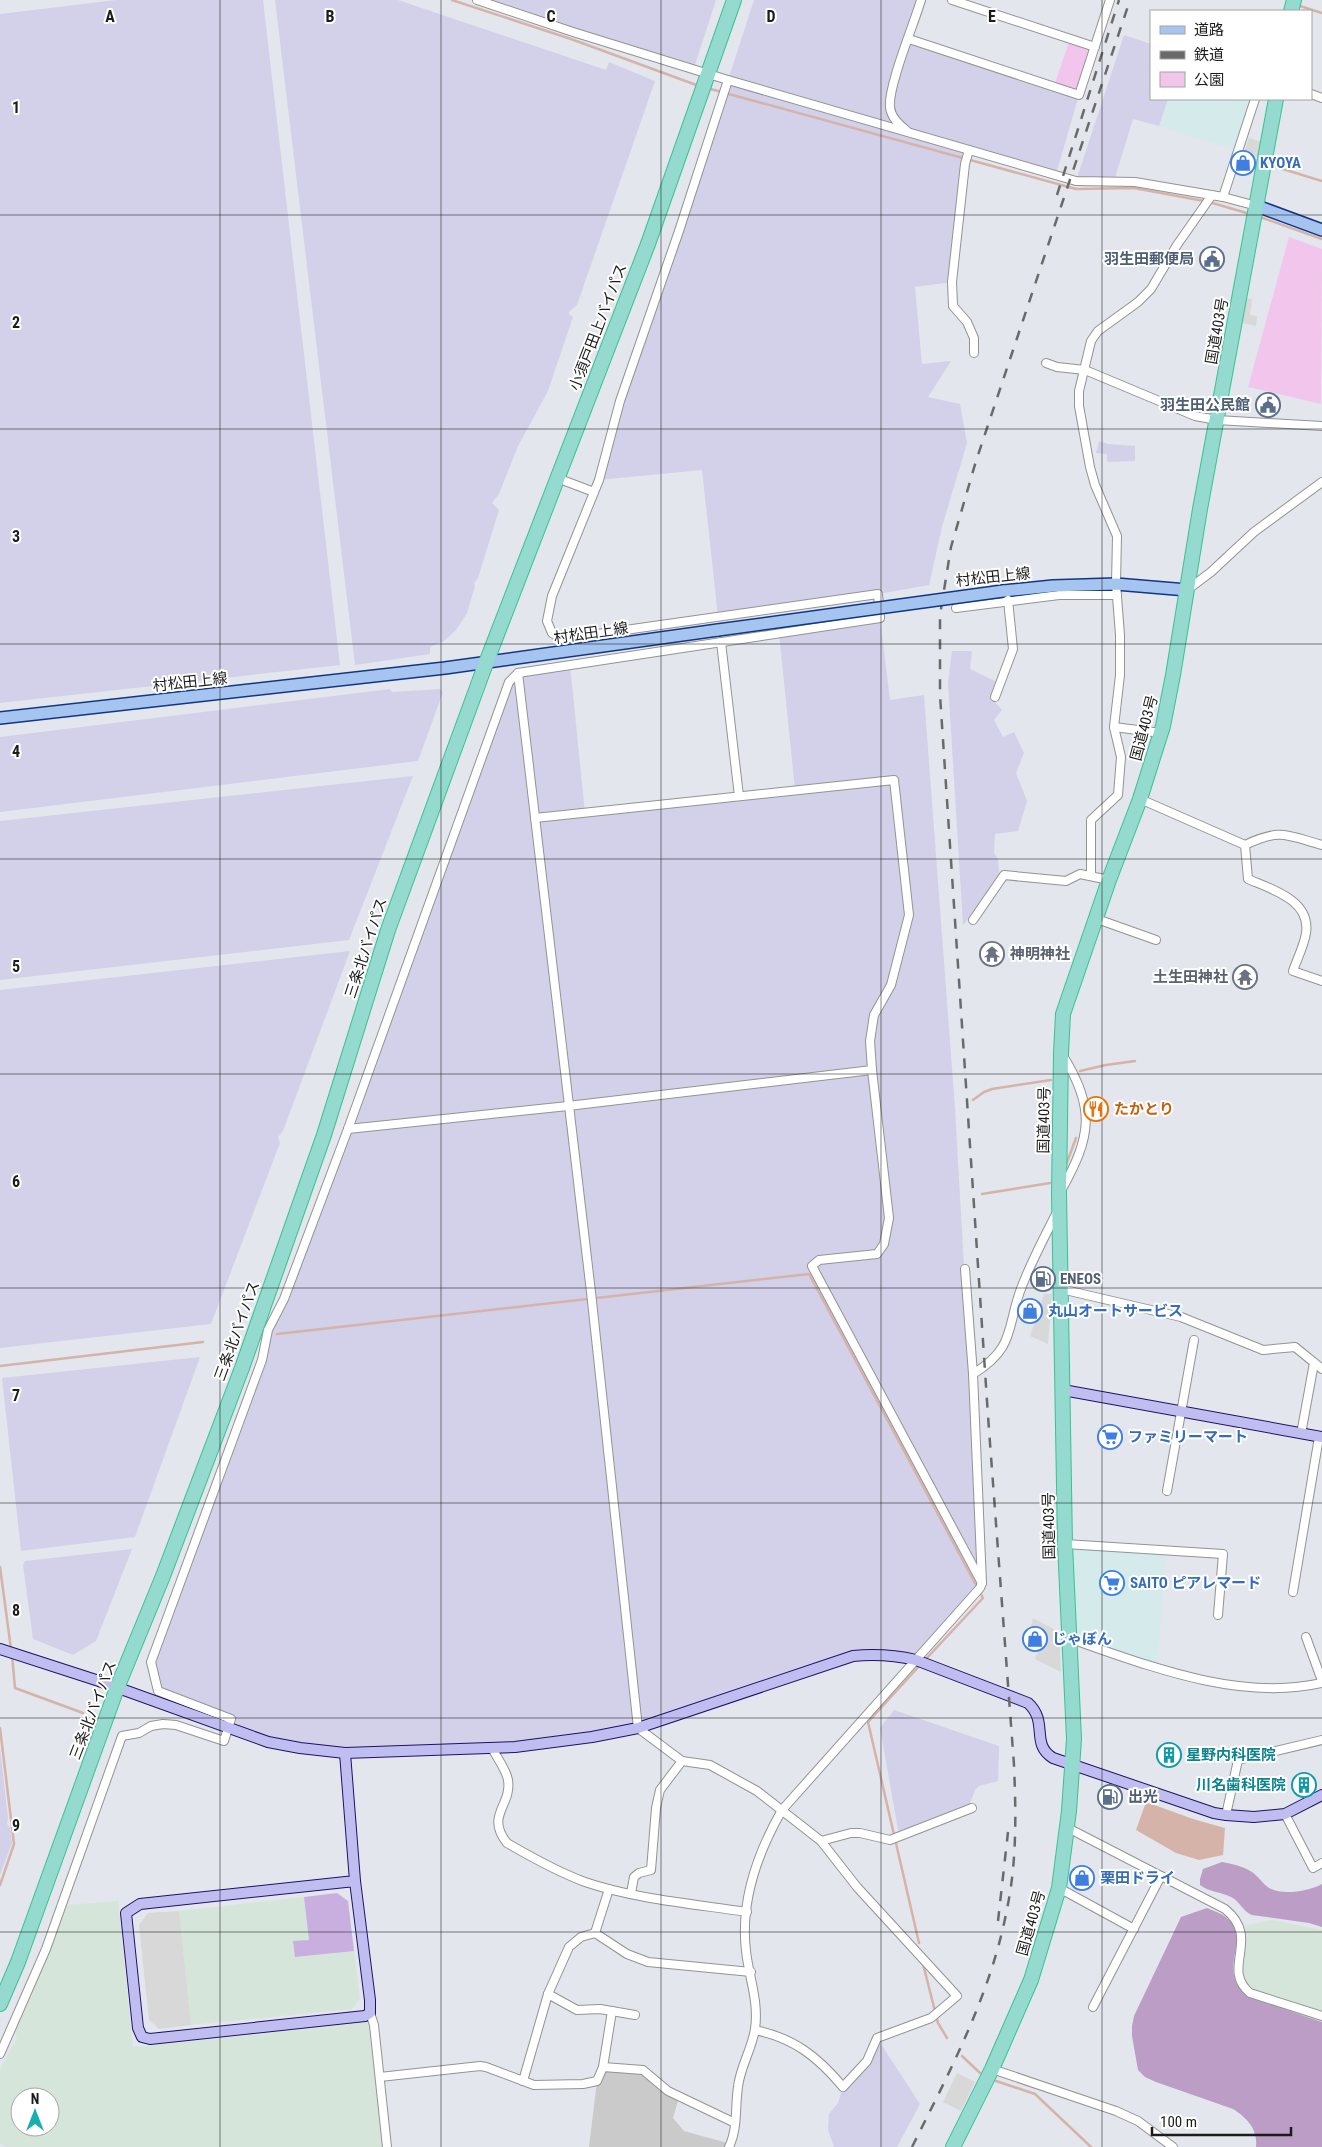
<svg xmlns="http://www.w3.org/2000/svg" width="1322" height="2147" viewBox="0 0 1322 2147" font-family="'Roboto Condensed','Noto Sans JP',sans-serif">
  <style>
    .commercial { fill: #d4eaeb }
    .industrial { fill: #d6e5d9; fill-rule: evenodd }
    .religious { fill: #cacaca }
    .farmland { fill: #d3d1e9 }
    .grass { fill: #c9afe0 }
    .forest { fill: #bb9dc6 }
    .park { fill: #f2c5ed }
    .parking { fill: #d8d8d8 }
    .water { fill: #d5b3a9 }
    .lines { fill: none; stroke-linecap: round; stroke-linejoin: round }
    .stream { stroke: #d5b3a9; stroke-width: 2.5 }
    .street-casing { stroke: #939393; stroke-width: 10 }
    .secondary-casing { stroke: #1c1264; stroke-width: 12 }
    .primary-casing { stroke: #133682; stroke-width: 14 }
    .highway-casing { stroke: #3ac194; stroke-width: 16 }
    .street { stroke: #fff; stroke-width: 8 }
    .secondary { stroke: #c0bdf1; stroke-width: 10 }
    .primary { stroke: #a5c4ef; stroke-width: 11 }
    .highway { stroke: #94dace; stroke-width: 14 }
    .rail { stroke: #6a6a6a; stroke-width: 2.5; stroke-dasharray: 10 10; stroke-linecap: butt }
    .primary-bridge-casing { stroke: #133682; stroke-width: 14; stroke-linecap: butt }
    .primary-bridge { stroke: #a5c4ef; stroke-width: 11 }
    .grid { fill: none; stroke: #1c1c1c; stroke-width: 1; stroke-opacity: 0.55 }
    .labels { text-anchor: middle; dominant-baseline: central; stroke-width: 4; stroke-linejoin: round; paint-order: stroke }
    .shop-label { font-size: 15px; font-weight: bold; fill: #366cbe; stroke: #fff; text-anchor: start }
    .service-label { font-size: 15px; font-weight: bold; fill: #4e5e75; stroke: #fff; text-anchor: end }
    .street-label { font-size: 15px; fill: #1c1c1c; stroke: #fff }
    .worship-label { font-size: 15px; font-weight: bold; fill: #5b616d; stroke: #fff; text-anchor: start }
    .food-label { font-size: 15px; font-weight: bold; fill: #c56008; stroke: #fff; text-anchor: start }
    .culture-label { font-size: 15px; font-weight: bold; fill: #0d838f; stroke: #fff; text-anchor: start }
    .grid-label { font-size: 16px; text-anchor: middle; font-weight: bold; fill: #1c1c1c; stroke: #fff; stroke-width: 4; stroke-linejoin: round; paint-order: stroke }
  </style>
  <rect width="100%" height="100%" fill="#e3e6ec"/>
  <!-- commercial -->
  <g class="commercial">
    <path d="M1168 99H1255L1238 151 1159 126Z"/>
    <path d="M1071 1545 1166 1551 1157 1668 1068 1638Z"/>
  </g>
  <!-- industrial -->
  <g class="industrial">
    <path d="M304 1897 309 1940 295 1957 354 1951 360 1999 352 2009 191 2025 179 1911Z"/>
    <path d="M118 1901 133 2047 370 2022 384 2147H6L0 2143V2070L17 2038 15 2032 67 1905ZM20 2097H50V2127H20Z"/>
    <path d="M1272 1920 1322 1930V2014L1252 1991 1246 1986 1240 1973 1245 1944 1243 1926Z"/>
  </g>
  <!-- religious -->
  <path class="religious" d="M603 2067 643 2070 679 2097 673 2118 684 2131 731 2144 729 2147H589L597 2081Z"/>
  <!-- farmland -->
  <g class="farmland">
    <path d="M116 0H263L340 665 0 703V14Z"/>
    <path d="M275 0H398L606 70 609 62 655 81 577 305 569 312V314L573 317 548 391 518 446 499 494 492 503 499 510 478 578 474 583 475 586 467 613 456 630 444 641 430 647V654L355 665Z"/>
    <path d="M477 0H716L694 68Z"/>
    <path d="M754 0H921L909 39 1079 95 1056 174 969 151 952 282 915 287 922 364 951 361 928 397 960 404 967 443 942 527 929 585 878 594 718 617 702 470 599 480 620 401 679 231Z"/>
    <path d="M1124 35 1151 44V99H1168L1159 126 1133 119 1114 181H1076Z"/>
    <path d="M1099 441 1108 444 1135 446V461L1107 462V454L1096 453Z"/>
    <path d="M880 618 890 700 924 695 955 1108 982 1583 916 1660 853 1656 638 1728 515 1747 345 1753 268 1742 239 1726 231 1719 158 1691 151 1662 509 682 518 673 570 665 585 813 795 790 779 633Z"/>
    <path d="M952 651H972L970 669 997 682 992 699 1002 710 994 720 1003 737 1014 732 1024 753 1016 773 1027 801 1018 831 995 834 994 853 998 859 999 874 985 900 963 925 948 682Z"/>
    <path d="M390 689 392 692 440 689 443 692 418 761 0 812V737Z"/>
    <path d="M413 776 349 940 0 980V821Z"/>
    <path d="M350 951 283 1131 278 1137 280 1143 211 1324 0 1348V990Z"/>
    <path d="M200 1357 135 1537 21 1551 2 1378Z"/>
    <path d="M132 1549 96 1641 73 1655 33 1639 23 1565 25 1561Z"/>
    <path d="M894 1710 999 1746 998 1781 979 1786 975 1790 969 1806 899 1835 880 1728Z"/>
    <path d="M0 1748 8 1818 7 1824 10 1828 12 1843 0 1875Z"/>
    <path d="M877 2038 920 2104 897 2147H834L828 2130 829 2114 838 2103 843 2087 867 2061Z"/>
  </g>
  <!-- grass -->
  <path class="grass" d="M337 1893 348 1901 354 1951 295 1957 293 1941 309 1940 304 1897Z"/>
  <!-- forest -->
  <g class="forest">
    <path d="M1222 1862C1232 1864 1243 1866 1252 1872 1258 1876 1263 1884 1269 1888 1283 1896 1309 1891 1322 1884V1927L1309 1923 1252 1915C1242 1911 1240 1901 1231 1897 1221 1892 1209 1892 1200 1885V1879L1203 1869Z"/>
    <path d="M1207 1908C1214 1911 1223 1914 1228 1919 1253 1937 1214 1970 1248 1997L1322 2022V2147H1256C1258 2129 1247 2118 1233 2109L1156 2082 1145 2077 1138 2070 1132 2036V2026L1134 2016 1181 1917Z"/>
  </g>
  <!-- park -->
  <g class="park">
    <path d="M1070 39 1095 47 1079 95 1054 86Z"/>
    <path d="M1289 237 1322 249 1321 404 1248 387Z"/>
  </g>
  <!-- parking -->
  <g class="parking">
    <path d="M1249 138 1262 142 1258 157 1244 152Z"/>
    <path d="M1246 298 1252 299 1250 315 1257 316 1256 326 1242 323Z"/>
    <path d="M1044 1294H1052L1048 1344 1030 1336Z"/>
    <path d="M1033 1618 1059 1632 1061 1672 1035 1659 1046 1633 1031 1626Z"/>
    <path d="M179 1911 191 2025 159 2029 149 2020 139 1925 148 1913Z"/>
    <path d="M957 2073 975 2082 961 2111 943 2102Z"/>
  </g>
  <!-- water -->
  <path class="water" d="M1146 1802 1193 1819 1225 1828 1223 1855 1199 1860 1176 1853 1136 1830Z"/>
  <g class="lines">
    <!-- stream -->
    <g class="stream">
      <path d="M452 0 571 39 699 86"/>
      <path d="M1300 6 1322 13"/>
      <path d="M707 88 1076 189 1134 188 1204 201"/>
      <path d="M1273 166 1322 181"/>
      <path d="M1209 202 1250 214"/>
      <path d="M1260 217 1322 239"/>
      <path d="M1080 1071 1106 1065 1135 1061"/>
      <path d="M973 1100 984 1092 992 1089 1051 1080"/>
      <path d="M1066 1165 1076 1138"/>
      <path d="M982 1194 1050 1183"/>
      <path d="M277 1334 809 1274 983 1598 925 1660"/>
      <path d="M0 1366 203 1342"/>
      <path d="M0 1567 11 1649"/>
      <path d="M12 1655 15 1688 83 1713"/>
      <path d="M0 1728 14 1844 0 1885"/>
      <path d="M919 1943 868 1722 921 1664"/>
      <path d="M923 1964 938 2023 947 2038"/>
      <path d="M962 2056 980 2073"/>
      <path d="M996 2081 1035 2094 1091 2147"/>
    </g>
    <defs>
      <g id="street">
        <path d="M477 0 573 32 728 80 1076 181 1135 182 1223 197 1257 206"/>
        <path d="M952 0 1095 47"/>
        <path d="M909 39 1079 95 1110 0"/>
        <path d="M1311 94 1322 98"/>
        <path d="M907 131C900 125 891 118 890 107 888 86 914 24 921 0"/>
        <path d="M969 150 965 164 952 282 953 306 967 322 974 338V353"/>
        <path d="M1223 197 1255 99"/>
        <path d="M1046 363 1057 367 1085 370 1195 416 1217 420 1322 426"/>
        <path d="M557 478 594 492"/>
        <path d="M1187 590 1211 572 1254 532 1322 482"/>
        <path d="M956 608 1059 595H1117"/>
        <path d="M721 642 739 796"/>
        <path d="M518 673 591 1292 638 1728 682 1761 710 1765 757 1791 821 1841 857 1887 957 1996 931 2018 877 2038 867 2061 843 2087C818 2057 794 2038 755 2030"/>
        <path d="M995 697 1013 649 1008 600"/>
        <path d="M1114 727 1161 733"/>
        <path d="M1140 799 1245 845C1281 828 1286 835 1322 845"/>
        <path d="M535 818 894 780 909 915 891 985 874 1015 870 1041 872 1070 889 1218 884 1244 877 1254 819 1260 812 1266 982 1583"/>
        <path d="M1245 845 1248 879C1271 889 1311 900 1306 933 1304 946 1297 959 1293 971L1322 981"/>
        <path d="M1091 876V820L1118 795 1121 757 1114 727 1120 675V635L1116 584 1117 536 1095 485 1090 467 1079 406V391L1091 341 1098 331 1138 302 1151 289 1177 245 1212 195"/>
        <path d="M1097 919 1156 940"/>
        <path d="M973 920 1004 875 1066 881 1080 874 1109 880"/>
        <path d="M348 1129 568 1106 872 1070"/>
        <path d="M1062 1189C1091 1137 1096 1108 1063 1056"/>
        <path d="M965 1269 973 1374"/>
        <path d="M1061 1289 1181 1317 1263 1350 1295 1347 1322 1369"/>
        <path d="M1301 1434 1314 1363"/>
        <path d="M1167 1491 1194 1340"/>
        <path d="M1065 1544 1223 1554 1218 1615"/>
        <path d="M1293 1592 1319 1437"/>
        <path d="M1306 1637 1322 1681"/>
        <path d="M1068 1638C1147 1665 1238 1702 1322 1683"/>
        <path d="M492 1748C497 1758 506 1769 508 1780 512 1806 485 1815 507 1843 531 1857 558 1872 585 1882 635 1899 694 1904 747 1912"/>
        <path d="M1285 1814 1313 1868 1322 1863"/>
        <path d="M1226 1815 1238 1760 1322 1740"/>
        <path d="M1066 1827 1225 1909C1262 1939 1220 1968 1250 1993L1322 2016"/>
        <path d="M821 1841 851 1833H860L890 1840 972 1808"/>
        <path d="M1059 1888 1134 1929"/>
        <path d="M631 1893 634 1877 639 1873 651 1870 656 1808 660 1790 682 1761"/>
        <path d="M595 1933 609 1889"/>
        <path d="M548 1994 577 2010 600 2009 635 2015"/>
        <path d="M1093 2007 1161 1876"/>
        <path d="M370 2013 374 2025 387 2147"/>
        <path d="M0 2054 46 1949 122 1736 139 1733 151 1726 163 1724 176 1725 224 1741 231 1719 158 1691 151 1662 262 1360 268 1330 284 1299 348 1129 509 682 518 673 880 618 878 594 562 639 552 633 547 621 552 596 599 480 620 401 679 231 728 80"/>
        <path d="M603 2067 612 2011"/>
        <path d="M992 2069 1116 2111 1138 2121 1173 2147"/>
        <path d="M380 2077 480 2066 486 2067 534 2085 583 2084 597 2081 603 2067 643 2070 668 2091 735 2123"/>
        <path d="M523 2081 548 1994 569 1947 581 1937 595 1933 627 1954 648 1962 751 1972"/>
        <path d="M729 2147C738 2129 735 2106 738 2087 740 2067 752 2049 755 2029 759 2001 749 1978 746 1951 740 1901 758 1852 782 1810L980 1588 982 1583 973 1374C1017 1347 1006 1326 1022 1286 1032 1260 1045 1236 1057 1212"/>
      </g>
      <g id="secondary">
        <path d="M1063 1390 1322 1437"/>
        <path d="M0 1649 99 1681 268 1742 300 1748 345 1753 515 1747 592 1737 638 1728 853 1656C875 1654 894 1655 916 1660L1028 1703C1049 1722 1030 1744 1053 1758L1214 1813 1226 1815 1254 1817 1285 1814 1322 1795"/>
        <path d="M345 1753 355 1881 370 2000V2013L365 2016 150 2039 142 2037 138 2028 126 1913 140 1904 355 1881"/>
      </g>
      <g id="primary">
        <path d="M1257 206 1322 230"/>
        <path d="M1003 591 1053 586 1116 584 1187 590"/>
        <path d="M0 718 445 668 718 630"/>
      </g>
      <g id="highway">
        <path d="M1291 11 1294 0"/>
        <path d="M0 2004 18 1962 117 1688 163 1576 242 1368 324 1135 388 930 486 663 648 244 734 0"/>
        <path d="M953 2147 992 2069 1031 1980 1059 1888 1069 1811 1074 1739 1065 1544 1059 1193 1061 1053 1063 1014 1109 880 1140 799 1163 726 1173 675 1200 509 1276 99"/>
      </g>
    </defs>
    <!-- street casing -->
    <use href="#street" class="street-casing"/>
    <!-- secondary casing -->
    <use href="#secondary" class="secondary-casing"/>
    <!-- primary casing -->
    <use href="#primary" class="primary-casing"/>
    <!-- highway casing -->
    <use href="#highway" class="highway-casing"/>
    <!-- street -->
    <use href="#street" class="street"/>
    <!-- secondary -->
    <use href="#secondary" class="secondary"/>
    <!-- primary -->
    <use href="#primary" class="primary"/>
    <!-- highway -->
    <use href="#highway" class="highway"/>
    <!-- rail -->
    <g class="rail">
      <path d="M1057 195 1119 0"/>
      <path d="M998 1921 1008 1832"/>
      <path d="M912 2147C950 2071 991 1994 1007 1909 1017 1861 1016 1813 1014 1765L988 1416 940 695V615L951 547 976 461 1130 0"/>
    </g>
    <defs>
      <path id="primary-bridge" d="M718 630 1003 591"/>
    </defs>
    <!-- primary-bridge casing -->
    <use href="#primary-bridge" class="primary-bridge-casing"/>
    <!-- primary-bridge -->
    <use href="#primary-bridge" class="primary-bridge"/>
  </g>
  <!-- grid -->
  <path class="grid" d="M220 0V2147M441 0V2147M661 0V2147M881 0V2147M1102 0V2147M0 215H1322M0 429H1322M0 644H1322M0 859H1322M0 1074H1322M0 1288H1322M0 1503H1322M0 1718H1322M0 1932H1322"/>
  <!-- icons -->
  <defs>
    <symbol id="shop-ring" viewBox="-11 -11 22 22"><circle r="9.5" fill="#fff" stroke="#3f7fe0" stroke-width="1.5"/><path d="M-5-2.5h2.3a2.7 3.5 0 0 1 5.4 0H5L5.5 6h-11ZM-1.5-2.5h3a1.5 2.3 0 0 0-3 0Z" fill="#3f7fe0"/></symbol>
    <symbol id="civic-ring" viewBox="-11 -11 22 22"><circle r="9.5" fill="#fff" stroke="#5c6f8a" stroke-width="1.5"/><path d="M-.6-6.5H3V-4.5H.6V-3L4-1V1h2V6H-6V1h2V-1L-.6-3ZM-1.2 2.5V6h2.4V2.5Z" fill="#5c6f8a"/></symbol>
    <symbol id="temple-ring" viewBox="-11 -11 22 22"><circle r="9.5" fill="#fff" stroke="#6b7280" stroke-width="1.5"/><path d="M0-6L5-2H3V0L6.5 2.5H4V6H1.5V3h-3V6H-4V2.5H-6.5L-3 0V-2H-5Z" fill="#6b7280"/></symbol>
    <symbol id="restaurant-ring" viewBox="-11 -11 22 22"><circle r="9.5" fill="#fff" stroke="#e8710a" stroke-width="1.5"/><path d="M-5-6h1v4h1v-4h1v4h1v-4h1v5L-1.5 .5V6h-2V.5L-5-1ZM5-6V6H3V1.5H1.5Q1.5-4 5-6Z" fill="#e8710a"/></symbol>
    <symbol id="fuel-ring" viewBox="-11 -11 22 22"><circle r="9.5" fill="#fff" stroke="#5c6f8a" stroke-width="1.5"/><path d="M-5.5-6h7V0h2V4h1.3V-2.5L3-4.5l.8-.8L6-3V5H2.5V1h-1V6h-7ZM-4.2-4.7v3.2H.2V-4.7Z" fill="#5c6f8a"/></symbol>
    <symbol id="supermarket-ring" viewBox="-11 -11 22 22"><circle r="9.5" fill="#fff" stroke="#3f7fe0" stroke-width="1.5"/><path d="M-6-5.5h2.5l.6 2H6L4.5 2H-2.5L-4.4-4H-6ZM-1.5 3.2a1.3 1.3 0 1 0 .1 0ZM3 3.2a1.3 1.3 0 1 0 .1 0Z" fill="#3f7fe0"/></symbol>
    <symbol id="building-ring" viewBox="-11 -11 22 22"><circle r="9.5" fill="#fff" stroke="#0f9aa8" stroke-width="1.5"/><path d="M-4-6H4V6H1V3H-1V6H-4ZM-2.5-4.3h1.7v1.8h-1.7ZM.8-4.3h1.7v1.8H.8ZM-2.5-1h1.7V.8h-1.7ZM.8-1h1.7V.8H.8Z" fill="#0f9aa8"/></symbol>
  </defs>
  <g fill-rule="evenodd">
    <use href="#shop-ring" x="1229" y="149" width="28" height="28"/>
    <use href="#civic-ring" x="1198" y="245" width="28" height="28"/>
    <use href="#civic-ring" x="1254" y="391" width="28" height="28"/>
    <use href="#temple-ring" x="978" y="940" width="28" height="28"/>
    <use href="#temple-ring" x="1231" y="963" width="28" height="28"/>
    <use href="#restaurant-ring" x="1082" y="1095" width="28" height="28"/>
    <use href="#fuel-ring" x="1029" y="1265" width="28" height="28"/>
    <use href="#shop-ring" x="1016" y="1297" width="28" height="28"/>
    <use href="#supermarket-ring" x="1096" y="1423" width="28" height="28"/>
    <use href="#supermarket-ring" x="1098" y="1569" width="28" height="28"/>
    <use href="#shop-ring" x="1021" y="1625" width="28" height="28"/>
    <use href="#building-ring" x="1155" y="1741" width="28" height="28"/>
    <use href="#building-ring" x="1290" y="1771" width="28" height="28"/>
    <use href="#fuel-ring" x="1096" y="1783" width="28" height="28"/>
    <use href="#shop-ring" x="1068" y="1864" width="28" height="28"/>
  </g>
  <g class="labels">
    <!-- shop labels -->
    <g class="shop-label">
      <text x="1260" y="163">KYOYA</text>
      <text x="1048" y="1311">丸山オートサービス</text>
      <text x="1128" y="1437">ファミリーマート</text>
      <text x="1130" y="1583">SAITO ピアレマード</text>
      <text x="1052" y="1639">じゃぼん</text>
      <text x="1100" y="1878">栗田ドライ</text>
    </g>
    <!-- service labels -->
    <g class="service-label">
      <text x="1194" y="259">羽生田郵便局</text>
      <text x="1250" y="405">羽生田公民館</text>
      <text x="1060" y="1279" text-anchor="start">ENEOS</text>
      <text x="1128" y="1797" text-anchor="start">出光</text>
    </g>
    <!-- street labels -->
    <g class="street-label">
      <text transform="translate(598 327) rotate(-69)">小須戸田上バイパス</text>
      <text transform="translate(1217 331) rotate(-80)">国道403号</text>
      <text transform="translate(993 577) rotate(-6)">村松田上線</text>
      <text transform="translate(591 633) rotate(-8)">村松田上線</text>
      <text transform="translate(190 682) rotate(-6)">村松田上線</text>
      <text transform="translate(1144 728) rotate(-75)">国道403号</text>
      <text transform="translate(366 948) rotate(-72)">三条北バイパス</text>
      <text transform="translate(1044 1120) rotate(-89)">国道403号</text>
      <text transform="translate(237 1331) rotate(-70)">三条北バイパス</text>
      <text transform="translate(1049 1526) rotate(-91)">国道403号</text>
      <text transform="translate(93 1710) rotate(-69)">三条北バイパス</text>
      <text transform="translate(1031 1923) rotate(-74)">国道403号</text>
    </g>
    <!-- worship labels -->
    <g class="worship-label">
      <text x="1010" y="954">神明神社</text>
      <text x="1228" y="977" text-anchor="end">土生田神社</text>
    </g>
    <!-- food labels -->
    <g class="food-label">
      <text x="1114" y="1109">たかとり</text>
    </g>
    <!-- culture labels -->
    <g class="culture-label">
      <text x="1186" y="1755">星野内科医院</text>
      <text x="1286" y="1785" text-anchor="end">川名歯科医院</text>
    </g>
  </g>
  <g class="grid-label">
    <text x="110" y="22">A</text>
    <text x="330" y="22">B</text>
    <text x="551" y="22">C</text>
    <text x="771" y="22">D</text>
    <text x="992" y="22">E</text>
    <text x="16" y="113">1</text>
    <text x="16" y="328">2</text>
    <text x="16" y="542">3</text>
    <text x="16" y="757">4</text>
    <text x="16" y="972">5</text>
    <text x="16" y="1187">6</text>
    <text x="16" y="1401">7</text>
    <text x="16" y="1616">8</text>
    <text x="16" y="1831">9</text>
  </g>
  <!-- legend -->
  <rect x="1150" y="10" width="162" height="90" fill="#ffffff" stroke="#a4a4a4"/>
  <rect x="1160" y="26" width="25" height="8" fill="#a5c4ef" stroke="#a4a4a4"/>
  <text x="1194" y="35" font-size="15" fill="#1c1c1c">道路</text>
  <rect x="1160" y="51" width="25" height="8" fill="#6a6a6a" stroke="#a4a4a4"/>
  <text x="1194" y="60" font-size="15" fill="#1c1c1c">鉄道</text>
  <rect x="1160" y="72" width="25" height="15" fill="#f2c5ed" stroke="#a4a4a4"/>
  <text x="1194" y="85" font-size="15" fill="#1c1c1c">公園</text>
  <!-- north arrow -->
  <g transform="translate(35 2112)"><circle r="24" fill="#ffffff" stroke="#a4a4a4"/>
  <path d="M0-4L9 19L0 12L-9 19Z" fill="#19aeb0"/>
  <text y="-8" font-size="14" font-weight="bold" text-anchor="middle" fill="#1c1c1c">N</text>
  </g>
  <!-- scale -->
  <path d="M1152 2127v8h139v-8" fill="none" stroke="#1c1c1c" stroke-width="2.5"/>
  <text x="1160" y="2127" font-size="15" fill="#1c1c1c" stroke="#ffffff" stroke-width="4" paint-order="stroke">100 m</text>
</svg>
